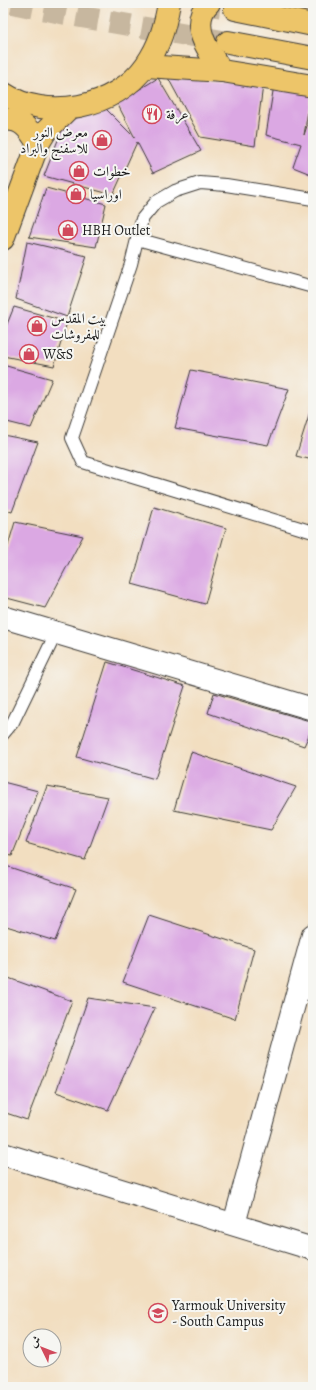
<svg xmlns="http://www.w3.org/2000/svg" width="316" height="1390" viewBox="0 0 316 1390" font-family="Alegreya,Amiri,serif">
  <style>
    .building { fill: #dba8e3 }
    .lines { fill: none; stroke-linecap: round; stroke-linejoin: round }
    .primary-tunnel { stroke: #c7b79f; stroke-width: 22; stroke-dasharray: 22 11; stroke-linecap: butt }
    .service-casing { stroke: #3c3935; stroke-width: 14 }
    .minor-casing { stroke: #3c3935; stroke-width: 24 }
    .tertiary-casing { stroke: #3c3935; stroke-width: 24 }
    .primary-casing { stroke: #3c3935; stroke-width: 24 }
    .service { stroke: #fff; stroke-width: 12 }
    .minor { stroke: #fff; stroke-width: 22 }
    .tertiary { stroke: #fff; stroke-width: 22 }
    .primary { stroke: #edc569; stroke-width: 22 }
    .labels { text-anchor: middle; dominant-baseline: central; stroke-width: 4; stroke-linejoin: round; paint-order: stroke }
    .poi-label { font-size: 14px; fill: #1c1c1c; stroke: #f6f6f2; text-anchor: start }
  </style>
  <rect width="100%" height="100%" fill="#f6f6f2"/>
  <filter id="ink" filterUnits="userSpaceOnUse"><feTurbulence type="fractalNoise" baseFrequency=".025" numOctaves="2"/><feDisplacementMap in="SourceGraphic" scale="8" xChannelSelector="R" yChannelSelector="G"/><feConvolveMatrix kernelMatrix="1 2 1 2 8 2 1 2 1" color-interpolation-filters="sRGB"/></filter>
  <filter id="wash" filterUnits="userSpaceOnUse"><feTurbulence type="fractalNoise" baseFrequency=".012" numOctaves="4" result="noise"/><feDisplacementMap in="SourceGraphic" scale="16" xChannelSelector="R" yChannelSelector="G"/><feGaussianBlur stdDeviation="0.9" result="paint"/><feColorMatrix in="noise" values="0 0 0 0 0 0 0 0 0 0 0 0 0 0 0 0 0 1.4 0 .05"/><feComposite in="paint" operator="in"/></filter>
  <g filter="url(#wash)">
    <rect width="100%" height="100%" fill="#f2dec0"/>
    <g id="blocks">
      <!-- building -->
      <g class="building">
        <path d="M167 76 263 85 255 146 200 137Z"/>
        <path d="M158 78 201 151 153 173 137 142 113 195 44 176 65 122 105 108 135 138 117 103Z"/>
        <path d="M274 85 311 93 304 135 313 108V175L293 167 301 144 266 135Z"/>
        <path d="M46 188 106 204 96 247 29 237Z"/>
        <path d="M27 242 87 256 67 317 16 299Z"/>
        <path d="M14 307 67 322 54 366 3 356V334Z"/>
        <path d="M3 365 52 379 31 428 3 421Z"/>
        <path d="M191 370 289 389 268 445 175 428Z"/>
        <path d="M313 402V460L296 456Z"/>
        <path d="M3 435 38 442 12 512 3 509Z"/>
        <path d="M154 507 226 528 205 604 132 584Z"/>
        <path d="M15 522 83 536 45 608 3 597V562Z"/>
        <path d="M107 662 185 686 155 779 77 757Z"/>
        <path d="M214 693 313 722V726L304 746 208 713Z"/>
        <path d="M191 752 296 787 271 830 174 810Z"/>
        <path d="M3 782 38 791 12 856 3 854Z"/>
        <path d="M47 786 108 797 85 860 26 843Z"/>
        <path d="M3 865 76 889 55 941 3 925Z"/>
        <path d="M149 915 254 949 235 1019 123 982Z"/>
        <path d="M3 976 72 1001 27 1120 3 1112Z"/>
        <path d="M88 998 155 1008 108 1110 56 1092Z"/>
      </g>
    </g>
  </g>
  <g filter="url(#ink)">
    <use href="#blocks" fill-opacity="0" stroke="#3c3935" stroke-width="1"/>
    <g class="lines">
      <!-- primary-tunnel -->
      <g class="primary-tunnel">
        <path d="M12 3 76 16 228 42"/>
        <path d="M199 3 235 9"/>
      </g>
      <defs>
        <g id="service">
          <path d="M313 199 226 185 200 183 175 191 156 202 142 219 131 264 72 438 83 462 313 532"/>
          <path d="M137 239 313 287"/>
          <path d="M3 734 13 722 56 633"/>
          <path d="M298 991 313 995"/>
        </g>
        <g id="minor">
          <path d="M3 617 313 709"/>
          <path d="M234 1224 313 935"/>
        </g>
        <path id="tertiary" d="M3 1154 313 1249"/>
        <g id="primary">
          <path d="M209 3C188 23 209 53 222 71"/>
          <path d="M235 9 313 25"/>
          <path d="M228 42 313 58"/>
          <path d="M146 66 222 71 313 86"/>
          <path d="M3 93C46 122 116 108 146 65 160 45 165 26 169 3"/>
          <path d="M3 120C21 117 30 130 38 144"/>
          <path d="M3 239 38 144 46 131 69 108"/>
        </g>
      </defs>
      <!-- service casing -->
      <use href="#service" class="service-casing"/>
      <!-- minor casing -->
      <use href="#minor" class="minor-casing"/>
      <!-- tertiary casing -->
      <use href="#tertiary" class="tertiary-casing"/>
      <!-- primary casing -->
      <use href="#primary" class="primary-casing"/>
      <!-- service -->
      <use href="#service" class="service"/>
      <!-- minor -->
      <use href="#minor" class="minor"/>
      <!-- tertiary -->
      <use href="#tertiary" class="tertiary"/>
      <!-- primary -->
      <use href="#primary" class="primary"/>
    </g>
  </g>
  <!-- icons -->
  <defs>
    <symbol id="restaurant-ring" viewBox="-11 -11 22 22"><circle r="9.5" fill="#f6f6f2" stroke="#d1495b" stroke-width="1.5"/><path d="M-5-6h1v4h1v-4h1v4h1v-4h1v5L-1.5 .5V6h-2V.5L-5-1ZM5-6V6H3V1.5H1.5Q1.5-4 5-6Z" fill="#d1495b"/></symbol>
    <symbol id="shop-ring" viewBox="-11 -11 22 22"><circle r="9.5" fill="#f6f6f2" stroke="#d1495b" stroke-width="1.5"/><path d="M-5-2.5h2.3a2.7 3.5 0 0 1 5.4 0H5L5.5 6h-11ZM-1.5-2.5h3a1.5 2.3 0 0 0-3 0Z" fill="#d1495b"/></symbol>
    <symbol id="university-ring" viewBox="-11 -11 22 22"><circle r="9.5" fill="#f6f6f2" stroke="#d1495b" stroke-width="1.5"/><path d="M0-5L7-2L0 1L-7-2ZM-4 1L0 2.5L4 1V4Q0 6-4 4Z" fill="#d1495b"/></symbol>
  </defs>
  <g fill-rule="evenodd">
    <use href="#restaurant-ring" x="141" y="103" width="22" height="22"/>
    <use href="#shop-ring" x="91" y="129" width="22" height="22"/>
    <use href="#shop-ring" x="68" y="160" width="22" height="22"/>
    <use href="#shop-ring" x="65" y="183" width="22" height="22"/>
    <use href="#shop-ring" x="57" y="219" width="22" height="22"/>
    <use href="#shop-ring" x="26" y="315" width="22" height="22"/>
    <use href="#shop-ring" x="18" y="343" width="22" height="22"/>
    <use href="#university-ring" x="147" y="1302" width="22" height="22"/>
  </g>
  <g class="labels">
    <!-- poi labels -->
    <g class="poi-label">
      <text x="166" y="114">عرفة</text>
      <text x="88" y="132" text-anchor="end">معرض النور<tspan x="88" dy="16">للاسفنج والبراد</tspan></text>
      <text x="93" y="171">خطوات</text>
      <text x="90" y="194">اوراسيا</text>
      <text x="82" y="230">HBH Outlet</text>
      <text x="51" y="318">بيت المقدس<tspan x="51" dy="16">للمفروشات</tspan></text>
      <text x="43" y="354">W&amp;S</text>
      <text x="172" y="1305">Yarmouk University<tspan x="172" dy="16">- South Campus</tspan></text>
    </g>
  </g>
  <!-- margin -->
  <rect width="316" height="1390" fill="none" stroke="#f6f6f2" stroke-width="16"/>
  <!-- north arrow -->
  <g transform="translate(42 1348) rotate(313)"><circle r="19" fill="#f6f6f2" stroke="#9f9f9c"/>
  <path d="M0-3L7 15L0 10L-7 15Z" fill="#d1495b"/>
  <text y="-6" font-size="11" font-weight="bold" text-anchor="middle" fill="#1c1c1c">ش</text>
  </g>
</svg>
